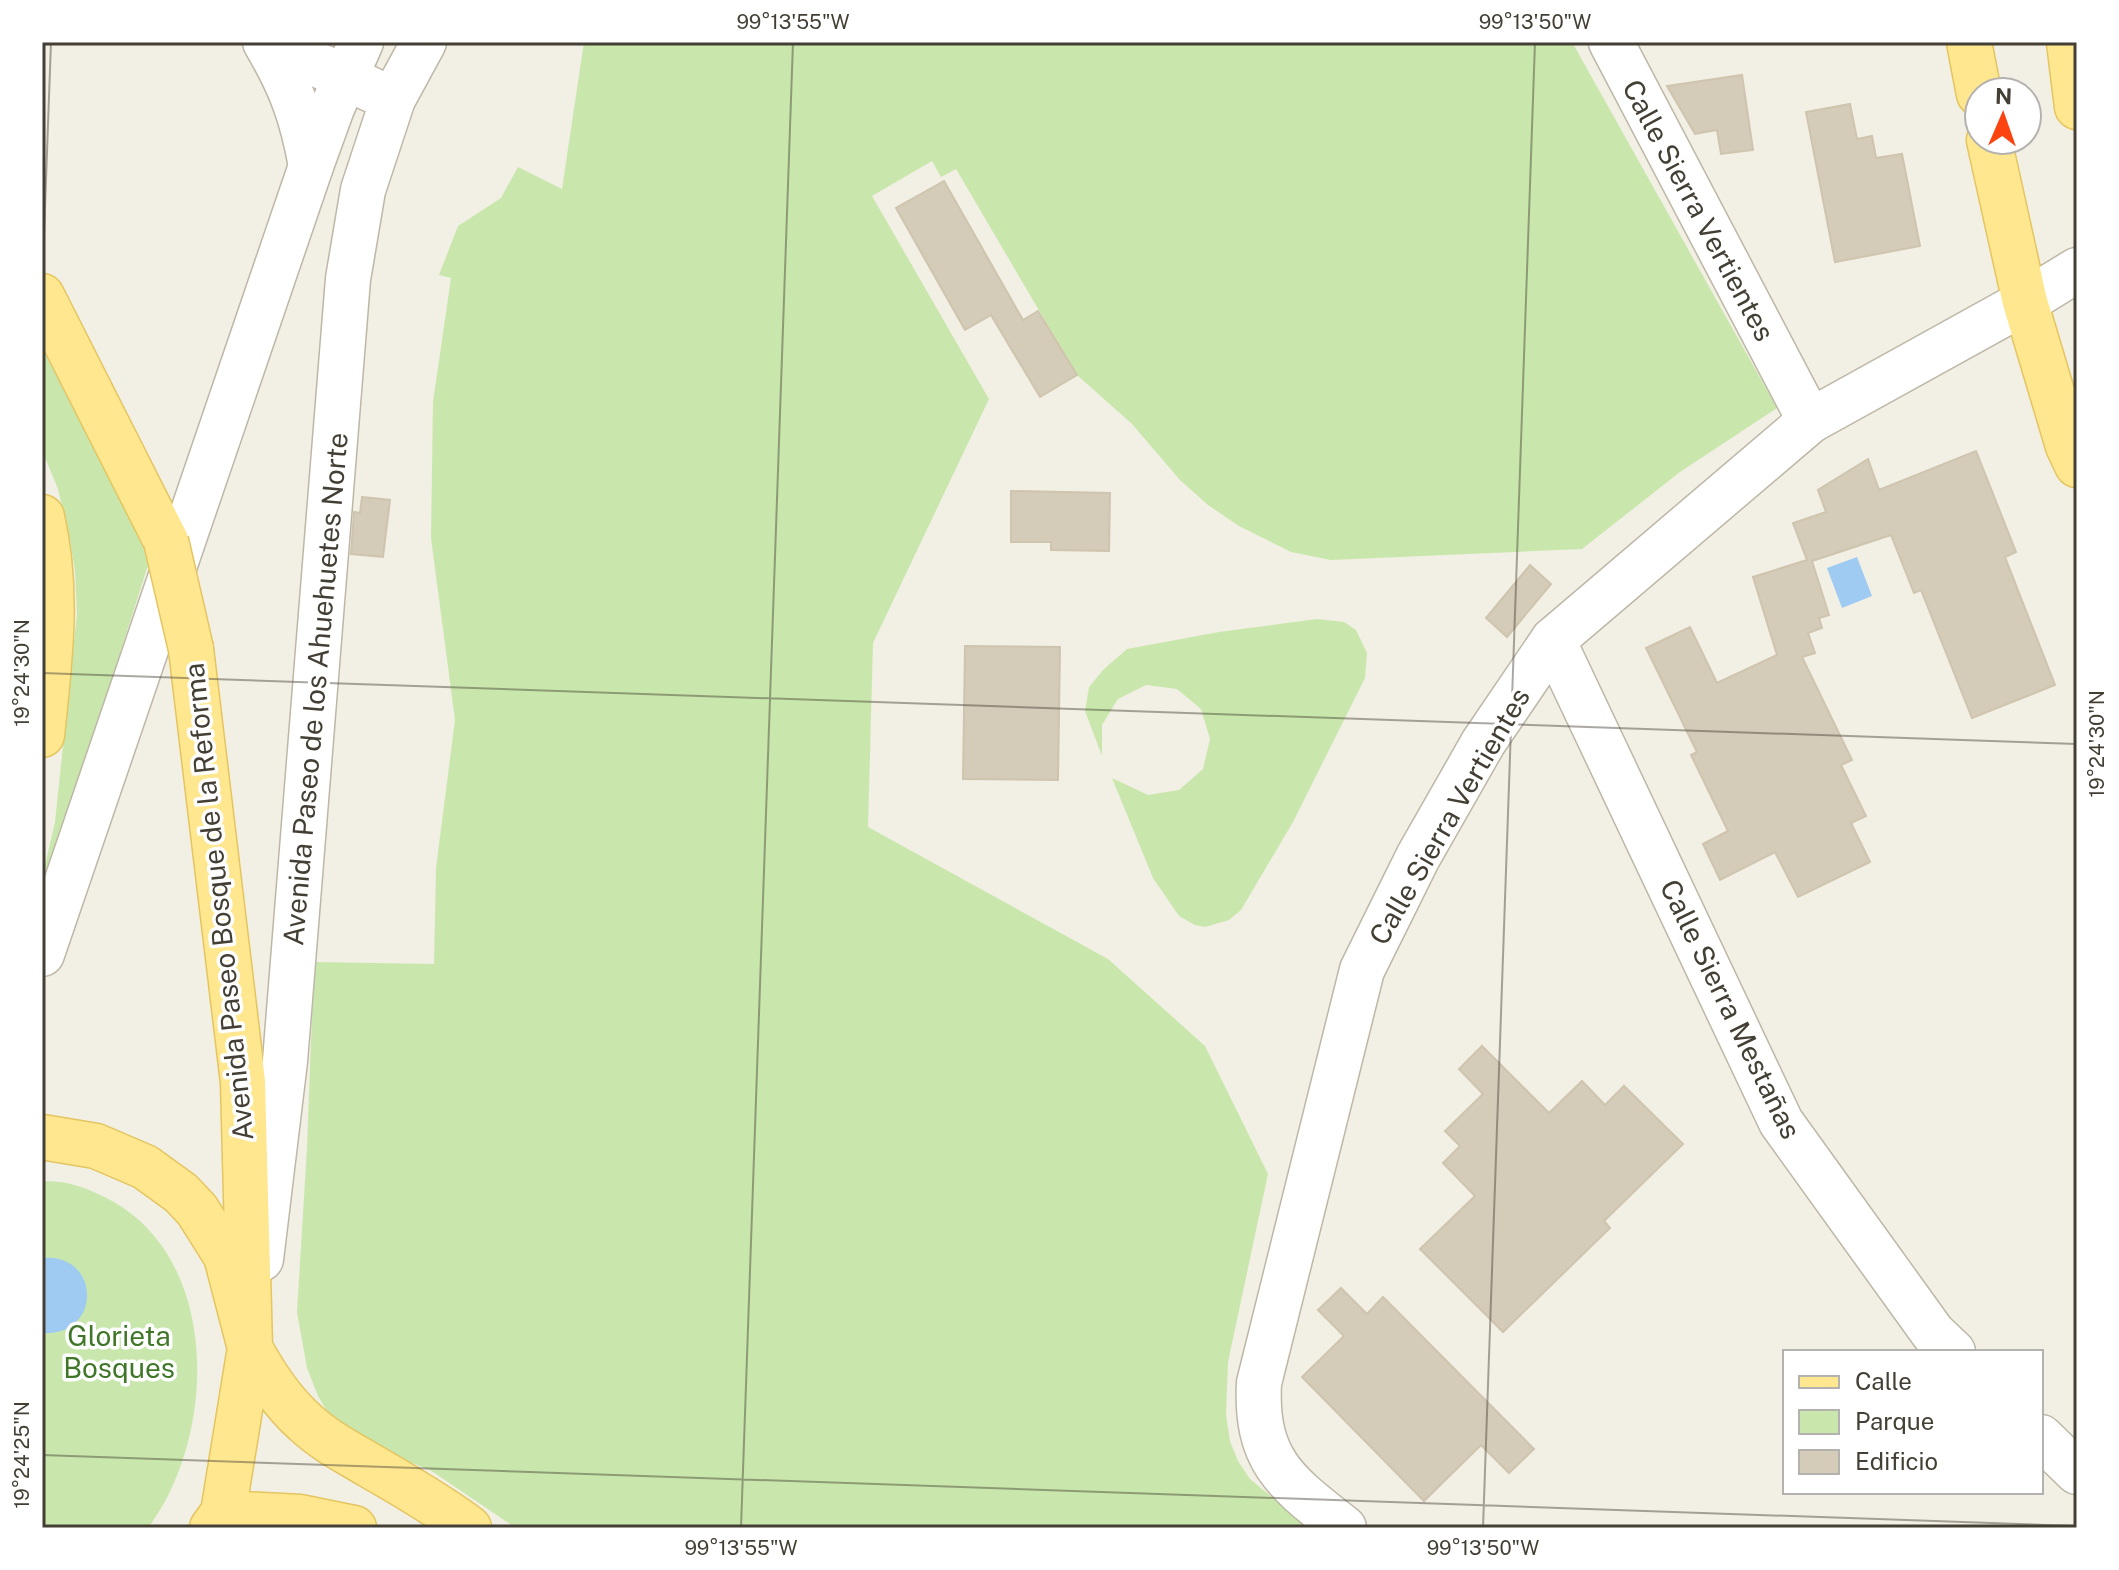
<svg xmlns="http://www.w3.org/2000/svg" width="2119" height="1570" viewBox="0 0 2119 1570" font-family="'Public Sans',sans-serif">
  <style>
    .green { fill: #c9e7ac }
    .water { fill: #9fcaf1 }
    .building { fill: #d4cbb9; stroke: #cfc4ad; stroke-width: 2 }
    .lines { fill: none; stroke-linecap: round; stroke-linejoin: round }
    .minor-casing { stroke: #beb7a7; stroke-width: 47 }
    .major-casing { stroke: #e4c560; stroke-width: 47 }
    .minor { stroke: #fff; stroke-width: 44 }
    .major { stroke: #ffe790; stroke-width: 44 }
    .major-bridge-casing { stroke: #e4c560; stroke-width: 47; stroke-linecap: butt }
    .major-bridge { stroke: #ffe790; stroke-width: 44 }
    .ticks { fill: none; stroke: #443f34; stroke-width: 2; stroke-opacity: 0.45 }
    .labels { text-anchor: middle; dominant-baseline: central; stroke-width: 7; stroke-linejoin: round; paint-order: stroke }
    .street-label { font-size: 28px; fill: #443f34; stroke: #fff }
    .park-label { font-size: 28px; fill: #407627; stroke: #fff }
    .neatline { fill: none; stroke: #443f34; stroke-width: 3 }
    .ticks-label { font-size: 20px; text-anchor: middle; fill: #443f34 }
  </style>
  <rect width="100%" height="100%" fill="#f2efe4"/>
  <!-- green -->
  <g class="green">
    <path d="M584 42H1572L1777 408 1680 472 1582 549 1331 560 1291 552 1239 526 1208 505 1180 480 1132 424 1077 375 956 169 941 177 932 161 872 196 989 399 873 643 868 827 1108 959 1205 1046 1268 1174 1228 1362 1226 1415 1230 1441 1238 1461 1250 1479 1309 1528H516L430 1470 385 1453 333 1421 318 1396 307 1368 297 1312 307 1148 314 962 434 964 436 868 455 720 431 538 433 402 451 278 439 275 458 226 501 198 518 167 562 189Z"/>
    <path d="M42 321 90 417 150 559 80 779 42 922V879L55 822 77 614 75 571 69 535 58 489 42 450Z"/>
    <path d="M1317 619 1344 622 1356 630 1367 653 1365 678 1293 822 1241 910 1229 920 1205 927 1195 925 1179 916 1153 878 1112 778 1148 795 1179 790 1203 769 1210 739 1201 709 1177 689 1146 685 1118 699 1102 725V756L1085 711 1089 687 1104 669 1127 649 1219 632Z"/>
    <path d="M42 1181C67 1180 91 1189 112 1201 222 1262 216 1438 148 1528H42Z"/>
  </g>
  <!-- water -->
  <g class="water">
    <path d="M1857 557 1872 596 1842 608 1827 568Z"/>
    <path d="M42 1258C101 1252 103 1337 42 1333Z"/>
  </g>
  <!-- building -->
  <g class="building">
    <path d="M1742 75 1753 150 1721 154 1717 130 1695 134 1667 86Z"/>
    <path d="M1850 104 1857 139 1872 136 1876 158 1902 154 1920 246 1835 262 1806 112Z"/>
    <path d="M944 181 1023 320 1038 311 1077 375 1040 397 991 315 965 330 896 208Z"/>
    <path d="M1976 451 2016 552 2005 557 2055 685 1972 718 1921 590 1914 593 1891 535 1812 561 1829 615 1819 618 1822 628 1808 633 1815 653 1802 657 1852 760 1841 765 1866 816 1851 823 1870 862 1798 897 1775 852 1720 880 1703 844 1728 831 1691 755 1697 752 1646 648 1690 627 1717 683 1777 655 1753 577 1807 560 1793 523 1826 512 1818 490 1868 459 1879 490Z"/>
    <path d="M1011 491 1110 493 1109 551 1051 550V542H1011Z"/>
    <path d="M362 497 390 500 383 557 351 554 354 512 360 513Z"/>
    <path d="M1530 565 1551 584 1507 637 1486 618Z"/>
    <path d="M965 646 1060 647 1058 780 963 779Z"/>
    <path d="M1482 1046 1549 1113 1582 1081 1605 1105 1624 1086 1683 1144 1604 1221 1610 1228 1503 1332 1420 1249 1475 1196 1443 1163 1460 1146 1445 1131 1483 1094 1459 1069Z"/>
    <path d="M1341 1288 1367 1314 1383 1297 1534 1449 1509 1473 1481 1445 1424 1501 1302 1377 1344 1336 1318 1310Z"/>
  </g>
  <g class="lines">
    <defs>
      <g id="minor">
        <path d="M265 42C291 86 302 116 311 166"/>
        <path d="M269 42 372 90"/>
        <path d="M1611 42 1810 421"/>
        <path d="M1553 640 1781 1122 1933 1333 1953 1352"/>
        <path d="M42 954 311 166 332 108 361 42"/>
        <path d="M261 1259 285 1061 348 279 363 190 393 99 424 42"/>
        <path d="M2041 1437 2077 1472"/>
        <path d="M1344 1528C1287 1483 1255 1462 1259 1383L1362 970 1418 857 1483 743 1553 640 1810 421 2025 302 2077 270"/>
      </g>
      <g id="major">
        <path d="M1969 42 1979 94"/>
        <path d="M2069 42 2077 107"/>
        <path d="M1989 140 2025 302 2068 446 2077 465"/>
        <path d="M42 296 166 541"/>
        <path d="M42 517C59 592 50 659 42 735"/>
        <path d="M191 649 243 1082 250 1348C265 1376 282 1402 306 1423 324 1440 347 1452 369 1465 403 1485 437 1504 469 1528"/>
        <path d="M42 1137 96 1146 145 1167 181 1193 197 1210 226 1256 250 1348 223 1513 212 1528"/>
        <path d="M223 1513 300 1517 354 1528"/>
      </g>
    </defs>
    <!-- minor casing -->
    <use href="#minor" class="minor-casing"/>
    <!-- major casing -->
    <use href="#major" class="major-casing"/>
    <!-- minor -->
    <use href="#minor" class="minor"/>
    <!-- major -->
    <use href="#major" class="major"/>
    <defs>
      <path id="major-bridge" d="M166 541 191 649"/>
    </defs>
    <!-- major-bridge casing -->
    <use href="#major-bridge" class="major-bridge-casing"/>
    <!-- major-bridge -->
    <use href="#major-bridge" class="major-bridge"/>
  </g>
  <!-- ticks -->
  <path class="ticks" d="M42 290 51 42M42 673 2077 744M42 1455 2077 1526M741 1528 793 42M1483 1528 1535 42"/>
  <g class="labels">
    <!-- street labels -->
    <g class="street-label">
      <text transform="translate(1699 210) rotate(62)">Calle Sierra Vertientes</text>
      <text transform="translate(315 689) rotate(-85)">Avenida Paseo de los Ahuehuetes Norte</text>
      <text transform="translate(1449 816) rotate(-60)">Calle Sierra Vertientes</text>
      <text transform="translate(218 902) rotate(-96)">Avenida Paseo Bosque de la Reforma</text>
      <text transform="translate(1731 1009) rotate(64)">Calle Sierra Mestañas</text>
    </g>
    <!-- park labels -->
    <g class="park-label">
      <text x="119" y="1335">Glorieta<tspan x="119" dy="32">Bosques</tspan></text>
    </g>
  </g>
  <!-- border -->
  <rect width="2119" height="1570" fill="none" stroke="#ffffff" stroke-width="88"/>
  <!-- legend -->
  <rect x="1783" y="1350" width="260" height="144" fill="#ffffff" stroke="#b4b2ae" stroke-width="2"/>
  <rect x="1799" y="1376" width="40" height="12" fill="#ffe790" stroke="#b4b2ae" stroke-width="2"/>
  <text x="1855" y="1390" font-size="24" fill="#443f34">Calle</text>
  <rect x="1799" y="1410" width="40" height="24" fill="#c9e7ac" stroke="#b4b2ae" stroke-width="2"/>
  <text x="1855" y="1430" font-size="24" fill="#443f34">Parque</text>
  <rect x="1799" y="1450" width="40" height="24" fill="#d4cbb9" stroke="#b4b2ae" stroke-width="2"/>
  <text x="1855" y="1470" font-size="24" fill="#443f34">Edificio</text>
  <!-- north arrow -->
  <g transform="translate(2003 116) rotate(2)"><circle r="38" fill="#ffffff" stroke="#b4b2ae" stroke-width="2"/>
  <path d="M0-6L14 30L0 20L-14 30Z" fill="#fc4411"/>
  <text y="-12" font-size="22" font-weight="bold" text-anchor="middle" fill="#443f34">N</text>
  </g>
  <rect x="44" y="44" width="2031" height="1482" class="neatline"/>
  <g class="ticks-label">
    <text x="793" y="29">99°13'55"W</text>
    <text x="1535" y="29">99°13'50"W</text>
    <text transform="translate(22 673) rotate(-90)" y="7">19°24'30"N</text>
    <text transform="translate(2097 744) rotate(-90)" y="7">19°24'30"N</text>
    <text transform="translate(22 1455) rotate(-90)" y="7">19°24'25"N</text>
    <text x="741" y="1555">99°13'55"W</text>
    <text x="1483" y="1555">99°13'50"W</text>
  </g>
</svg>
